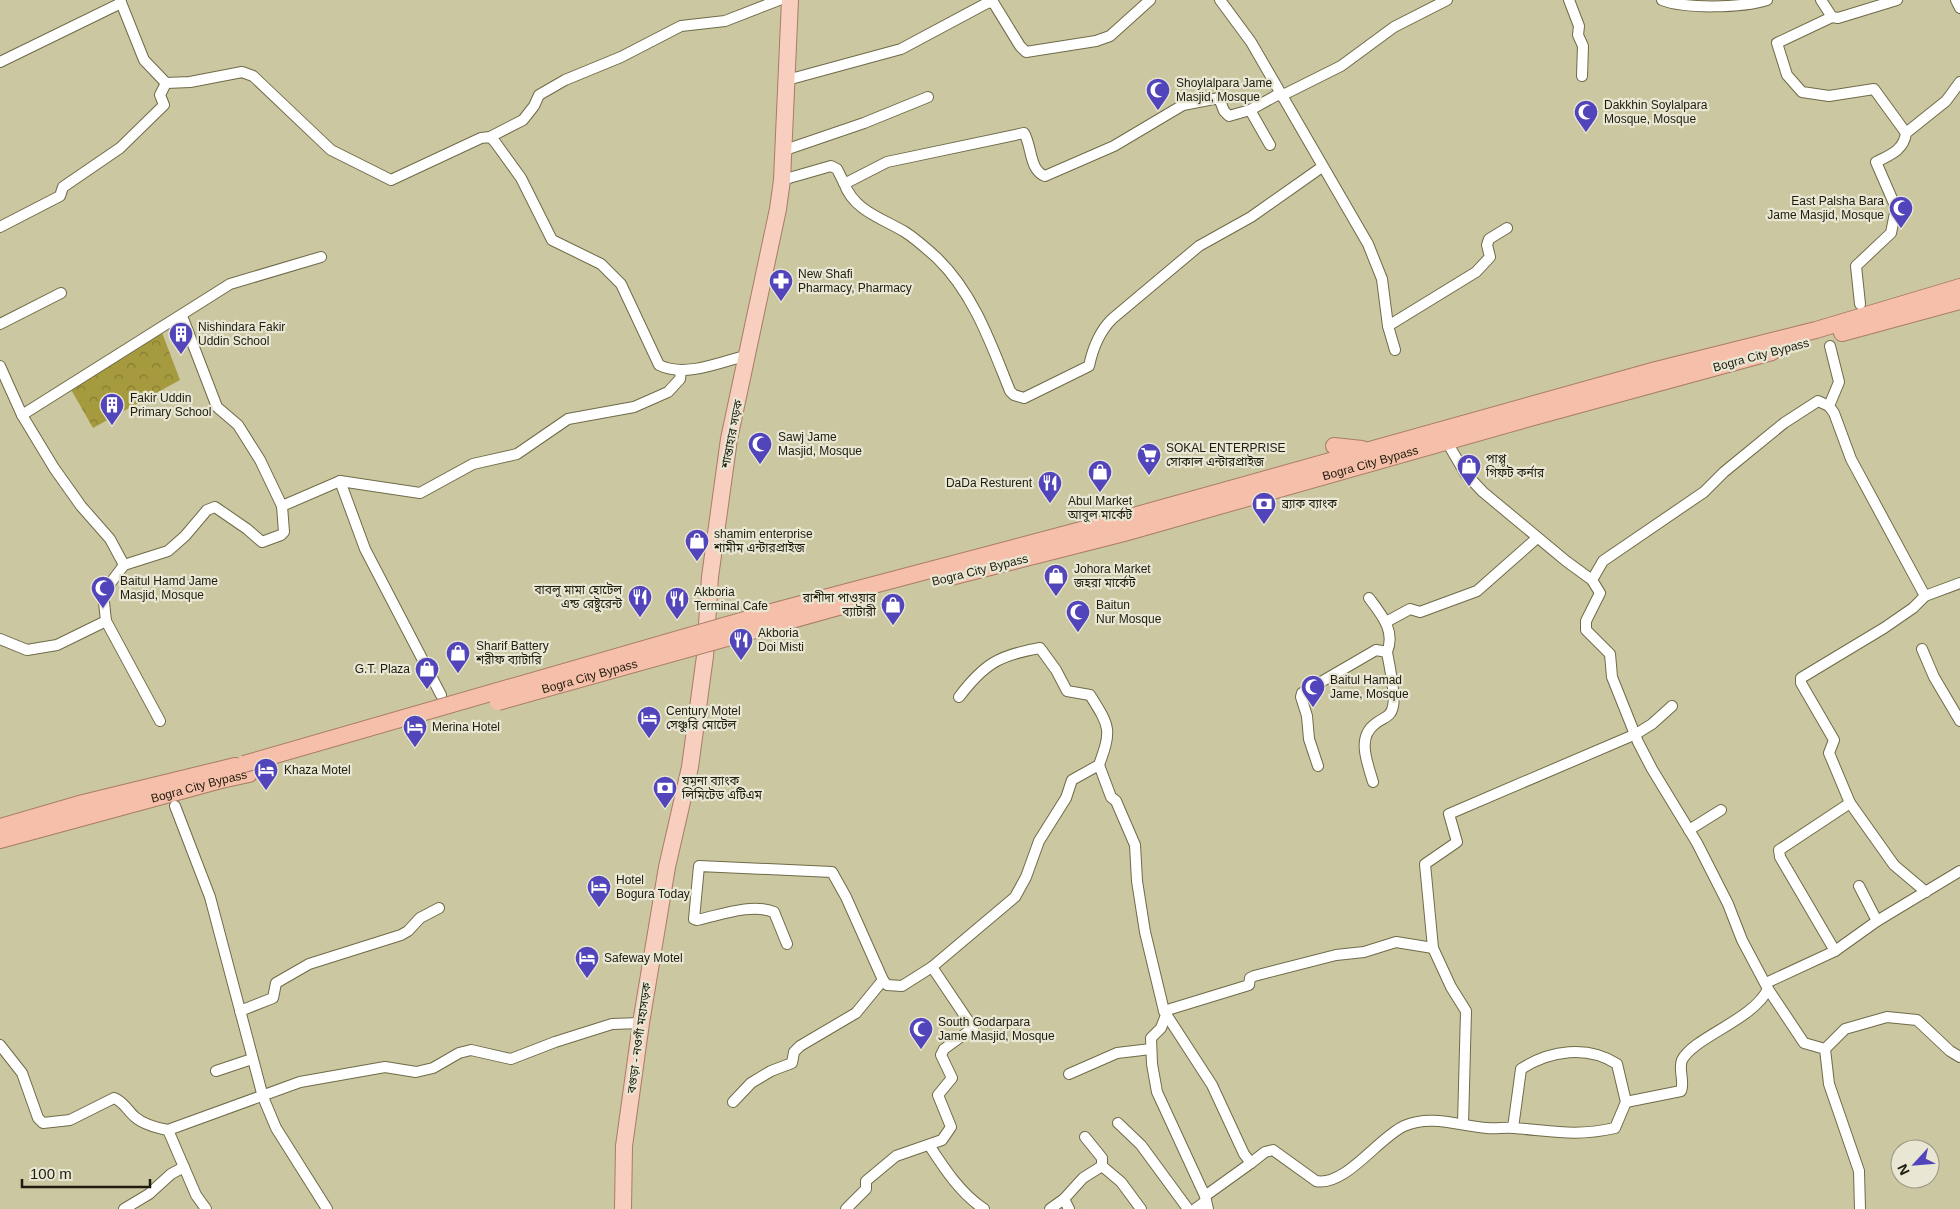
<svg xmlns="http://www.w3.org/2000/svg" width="1960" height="1209" viewBox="0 0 1960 1209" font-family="Helvetica,'Noto Sans Bengali',sans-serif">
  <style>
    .park { fill: url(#park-crowns) }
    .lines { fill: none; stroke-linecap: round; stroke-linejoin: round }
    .minor-casing { stroke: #6f6b48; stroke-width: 12 }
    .primary-casing { stroke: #a87c66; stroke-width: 18 }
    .trunk-casing { stroke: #a87c66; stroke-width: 18 }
    .minor { stroke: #fff; stroke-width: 10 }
    .primary { stroke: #f8cfbf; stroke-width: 16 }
    .trunk { stroke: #f6bfaa; stroke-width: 16 }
    .trunk-bridge-casing { stroke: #a87c66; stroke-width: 18; stroke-linecap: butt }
    .trunk-bridge { stroke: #f6bfaa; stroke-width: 16 }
    .labels { text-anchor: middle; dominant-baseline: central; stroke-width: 4.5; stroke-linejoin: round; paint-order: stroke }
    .poi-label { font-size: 12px; fill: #1e1c0e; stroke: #e9e7d4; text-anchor: start }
    .street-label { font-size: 12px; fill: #1e1c0e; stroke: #e9e7d4 }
  </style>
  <defs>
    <pattern id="park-crowns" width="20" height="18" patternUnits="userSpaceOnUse" patternTransform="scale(1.25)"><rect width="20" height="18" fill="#a69a3e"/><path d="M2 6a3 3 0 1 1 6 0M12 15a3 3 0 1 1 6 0" fill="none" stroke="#877d32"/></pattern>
  </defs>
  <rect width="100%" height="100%" fill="#cbc7a1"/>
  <!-- park -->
  <path class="park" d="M161 330 180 380 93 428 69 386Z"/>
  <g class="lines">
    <defs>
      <g id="minor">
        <path d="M120 0 144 60 166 83 190 82 242 72 253 76 331 150 391 180 481 138 490 137 495 142 521 178 552 240 601 264 621 284 659 365C685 378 721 362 748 355"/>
        <path d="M1220 0 1251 42 1368 244 1382 279 1388 326 1395 350"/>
        <path d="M1569 0 1579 26 1578 35 1583 46 1582 76"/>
        <path d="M1662 0C1685 9 1742 8 1767 0"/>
        <path d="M1821 0 1832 17 1838 18 1897 0"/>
        <path d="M1956 0 1960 8"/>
        <path d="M1832 17 1777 43 1787 75 1802 92 1829 96 1874 89 1906 133"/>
        <path d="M0 62 121 3"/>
        <path d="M787 80 901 49 987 3 993 2 1020 46 1026 52 1096 41 1110 36 1150 0"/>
        <path d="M1281 96 1341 66 1394 27 1447 0"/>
        <path d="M1250 110 1270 145"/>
        <path d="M490 137 523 120 534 106 539 95 565 80 621 57 681 26 725 21 779 0"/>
        <path d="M785 150 864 123 928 97"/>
        <path d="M782 180 831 166 837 169 844 183 848 182 887 162 1024 133C1032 146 1029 170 1045 176L1114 146 1183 105 1219 98 1224 111 1229 116 1250 110 1279 94"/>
        <path d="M844 183C854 211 882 218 905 232 916 239 927 249 937 258 974 294 991 344 1010 391L1014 395 1024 398 1089 366C1093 347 1099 332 1112 319L1199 246 1251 217 1322 167"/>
        <path d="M0 227 60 196 63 187 120 148 164 105 160 95 166 83"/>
        <path d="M1860 304 1856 266 1891 233 1896 208 1876 162C1890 155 1904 150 1906 133L1946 101 1960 82"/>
        <path d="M182 316 217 407 238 425 260 460 282 506"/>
        <path d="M0 324 61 293"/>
        <path d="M1388 326 1476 272 1490 257 1487 245 1489 239 1507 228"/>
        <path d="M1830 346 1839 382 1829 406 1834 413 1851 459 1925 596"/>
        <path d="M0 366 22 415 54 468 81 506 110 539 124 565"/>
        <path d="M22 415 230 284 321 257"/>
        <path d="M1451 449 1465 473 1483 492 1566 561 1592 580 1600 593 1586 621V630L1610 654 1612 677 1638 742 1652 769 1697 843 1728 904 1742 940 1768 989 1804 1043 1825 1049 1829 1084 1859 1171 1860 1209"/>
        <path d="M340 481 365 549 441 695"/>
        <path d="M1592 580 1603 561 1704 492 1724 472 1784 423 1818 401 1829 406"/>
        <path d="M1369 598C1381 614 1396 631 1387 652 1389 664 1396 695 1393 706 1391 718 1383 717 1375 724 1356 738 1368 764 1373 782"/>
        <path d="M1386 622 1410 609 1420 612 1477 591 1537 538"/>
        <path d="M0 639 27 650 57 645 106 621"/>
        <path d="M1922 649 1934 677 1960 721"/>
        <path d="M959 697C984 664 999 655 1040 648L1056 670 1067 691 1090 695C1110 727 1112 729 1099 765L1111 797 1116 801 1135 845 1137 881 1145 932 1164 1011 1212 1085 1244 1154 1251 1163 1265 1152 1273 1150 1316 1181C1345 1187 1378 1138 1404 1126 1431 1114 1460 1126 1487 1128 1496 1129 1505 1127 1514 1128 1554 1131 1574 1137 1615 1128L1626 1102 1617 1064C1588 1045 1550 1050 1521 1069L1513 1128"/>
        <path d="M160 721 106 621 103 593 124 565 168 551 185 536 207 510 215 507 247 529 262 542 281 535 284 532 282 506 340 481 420 493 473 464 517 454 568 419 634 407 668 392 680 379 681 371"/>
        <path d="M1318 766 1309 739 1307 716 1301 697 1302 693 1376 650 1387 652"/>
        <path d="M175 806 210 897 263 1097 276 1128 327 1209"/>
        <path d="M1689 830 1721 810"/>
        <path d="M1859 886 1877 921"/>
        <path d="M1926 892 1894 865 1850 803 1829 753 1834 740 1801 683V678L1884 628 1913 608 1925 596 1960 583"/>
        <path d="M787 944 774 912C751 903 721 915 697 920L694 919 699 866 832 872 846 897 883 980 887 985 902 986 932 967 1015 897 1026 877 1039 841 1066 798 1072 780 1099 765"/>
        <path d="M1835 951 1780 857 1779 850 1850 803"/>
        <path d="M1766 983 1835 951 1877 921 1960 871"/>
        <path d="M240 1011 273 998 276 983 309 964 401 935 408 931 420 918 439 908"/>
        <path d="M1164 1011 1249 985 1250 978 1254 976 1336 955 1364 952 1396 942 1433 948"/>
        <path d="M1166 1015 1161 1028 1151 1038 1152 1064 1157 1092 1205 1196"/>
        <path d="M0 1045 22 1073 38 1118 43 1123 70 1120 114 1098C123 1101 128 1111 135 1117 144 1125 157 1128 168 1130L300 1082 385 1067 416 1072 433 1068 459 1053 471 1050 511 1059 555 1042 612 1024 641 1023"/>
        <path d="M1825 1049 1845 1029 1887 1017 1917 1020 1950 1051 1960 1057"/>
        <path d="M216 1071 252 1059"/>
        <path d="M1069 1074 1117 1053 1151 1049"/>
        <path d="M733 1102 751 1083 771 1071 792 1063 794 1052 800 1046 856 1013 883 980"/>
        <path d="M1626 1102 1681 1091C1685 1081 1678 1070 1682 1060 1694 1037 1753 1020 1768 989"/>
        <path d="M1118 1123 1141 1145 1188 1209"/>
        <path d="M1463 1124 1466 1011 1451 987 1433 948 1425 864 1457 842 1449 814 1636 734 1652 724 1672 706"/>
        <path d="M168 1130 196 1195 206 1209"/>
        <path d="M1085 1137 1102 1158V1166"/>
        <path d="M929 1145C944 1168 960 1193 984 1209"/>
        <path d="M124 1209 149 1194 171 1174 184 1167"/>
        <path d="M846 1209 866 1189V1181L896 1156 942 1140 951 1127 938 1095 952 1078 941 1055 944 1049 973 1028 932 967"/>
        <path d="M1050 1209 1064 1199"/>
        <path d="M1069 1209 1064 1199 1083 1178 1102 1166 1121 1182 1141 1209"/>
        <path d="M1195 1209 1206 1201"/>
        <path d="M1208 1209 1205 1196 1251 1163"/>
      </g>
      <path id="primary" d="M623 1209 624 1146 641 1023 667 867 690 767 705 656 710 577 729 439 778 209 782 180 790 0"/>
      <g id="trunk">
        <path d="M1842 333 1960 301"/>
        <path d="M1334 446 1362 449"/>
        <path d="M1119 520 1656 370 1816 330 1960 287"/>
        <path id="s1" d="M1124 533 1537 416 1772 352"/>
        <path d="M0 827 83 803 235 766"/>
        <path id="s2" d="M0 840 221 780 249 774"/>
      </g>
    </defs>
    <!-- minor casing -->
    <use href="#minor" class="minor-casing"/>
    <!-- primary casing -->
    <use href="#primary" class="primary-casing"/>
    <!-- trunk casing -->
    <use href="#trunk" class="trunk-casing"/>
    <!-- minor -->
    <use href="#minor" class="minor"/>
    <!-- primary -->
    <use href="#primary" class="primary"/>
    <!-- trunk -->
    <use href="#trunk" class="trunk"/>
    <defs>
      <g id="trunk-bridge">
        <path d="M951 577 1124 533"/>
        <path id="s3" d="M498 702 867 599"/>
        <path d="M244 764 779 610 1119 520"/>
      </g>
    </defs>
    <!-- trunk-bridge casing -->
    <use href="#trunk-bridge" class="trunk-bridge-casing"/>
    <!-- trunk-bridge -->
    <use href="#trunk-bridge" class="trunk-bridge"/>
  </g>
  <!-- icons -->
  <defs>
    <symbol id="mosque-pin" viewBox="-11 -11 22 30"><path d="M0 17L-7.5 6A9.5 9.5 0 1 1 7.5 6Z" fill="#5245bc" stroke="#e9e7d4"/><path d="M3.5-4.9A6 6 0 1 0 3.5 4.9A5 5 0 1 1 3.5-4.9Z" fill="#fff"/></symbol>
    <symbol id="pharmacy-pin" viewBox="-11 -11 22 30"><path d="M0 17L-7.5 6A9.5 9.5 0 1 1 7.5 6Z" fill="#5245bc" stroke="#e9e7d4"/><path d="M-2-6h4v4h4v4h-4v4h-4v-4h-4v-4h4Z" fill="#fff"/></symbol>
    <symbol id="building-pin" viewBox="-11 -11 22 30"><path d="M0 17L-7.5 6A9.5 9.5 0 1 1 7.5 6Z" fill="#5245bc" stroke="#e9e7d4"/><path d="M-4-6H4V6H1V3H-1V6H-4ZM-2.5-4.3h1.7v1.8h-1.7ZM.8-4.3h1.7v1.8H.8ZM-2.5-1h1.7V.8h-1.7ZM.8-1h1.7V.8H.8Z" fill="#fff"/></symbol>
    <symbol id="supermarket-pin" viewBox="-11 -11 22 30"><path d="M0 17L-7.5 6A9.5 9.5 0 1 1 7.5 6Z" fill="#5245bc" stroke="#e9e7d4"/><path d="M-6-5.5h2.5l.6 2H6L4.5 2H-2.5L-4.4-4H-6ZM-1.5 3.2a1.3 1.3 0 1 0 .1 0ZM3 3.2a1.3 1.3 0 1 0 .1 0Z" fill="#fff"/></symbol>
    <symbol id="shop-pin" viewBox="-11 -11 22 30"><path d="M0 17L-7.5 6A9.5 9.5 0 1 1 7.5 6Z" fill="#5245bc" stroke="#e9e7d4"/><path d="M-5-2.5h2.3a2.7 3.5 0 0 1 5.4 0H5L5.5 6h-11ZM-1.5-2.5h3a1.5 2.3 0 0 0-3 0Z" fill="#fff"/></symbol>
    <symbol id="restaurant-pin" viewBox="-11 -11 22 30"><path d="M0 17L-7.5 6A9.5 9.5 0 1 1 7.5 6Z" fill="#5245bc" stroke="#e9e7d4"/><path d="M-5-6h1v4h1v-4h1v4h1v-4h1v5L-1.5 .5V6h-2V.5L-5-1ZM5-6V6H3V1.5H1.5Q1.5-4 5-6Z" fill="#fff"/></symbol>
    <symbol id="bank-pin" viewBox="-11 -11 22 30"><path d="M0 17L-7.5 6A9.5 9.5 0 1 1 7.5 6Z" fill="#5245bc" stroke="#e9e7d4"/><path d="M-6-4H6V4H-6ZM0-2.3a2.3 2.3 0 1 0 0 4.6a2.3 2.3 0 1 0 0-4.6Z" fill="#fff"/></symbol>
    <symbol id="hotel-pin" viewBox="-11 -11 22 30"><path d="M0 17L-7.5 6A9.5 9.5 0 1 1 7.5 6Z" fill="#5245bc" stroke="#e9e7d4"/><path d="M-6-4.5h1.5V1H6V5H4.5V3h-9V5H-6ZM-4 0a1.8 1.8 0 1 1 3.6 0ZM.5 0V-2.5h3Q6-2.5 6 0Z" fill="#fff"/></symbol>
  </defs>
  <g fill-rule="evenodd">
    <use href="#mosque-pin" x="1144" y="76" width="28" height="38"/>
    <use href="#mosque-pin" x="1572" y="98" width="28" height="38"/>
    <use href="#mosque-pin" x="1887" y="194" width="28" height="38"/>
    <use href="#pharmacy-pin" x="767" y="267" width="28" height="38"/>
    <use href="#building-pin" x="167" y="320" width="28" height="38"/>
    <use href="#building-pin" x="98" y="391" width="28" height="38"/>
    <use href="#mosque-pin" x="746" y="430" width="28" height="38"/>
    <use href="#supermarket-pin" x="1135" y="441" width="28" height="38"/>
    <use href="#shop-pin" x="1455" y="452" width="28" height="38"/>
    <use href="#shop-pin" x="1086" y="458" width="28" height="38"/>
    <use href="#restaurant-pin" x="1036" y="469" width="28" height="38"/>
    <use href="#bank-pin" x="1250" y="490" width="28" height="38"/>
    <use href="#shop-pin" x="683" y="527" width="28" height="38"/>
    <use href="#shop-pin" x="1042" y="562" width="28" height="38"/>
    <use href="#mosque-pin" x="89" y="574" width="28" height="38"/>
    <use href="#restaurant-pin" x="626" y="583" width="28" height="38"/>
    <use href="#restaurant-pin" x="663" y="585" width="28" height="38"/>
    <use href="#shop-pin" x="879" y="591" width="28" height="38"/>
    <use href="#mosque-pin" x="1064" y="598" width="28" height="38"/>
    <use href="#restaurant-pin" x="727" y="626" width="28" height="38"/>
    <use href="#shop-pin" x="444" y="639" width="28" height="38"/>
    <use href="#shop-pin" x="413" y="655" width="28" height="38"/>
    <use href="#mosque-pin" x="1299" y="673" width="28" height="38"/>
    <use href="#hotel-pin" x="635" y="704" width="28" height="38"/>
    <use href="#hotel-pin" x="401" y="713" width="28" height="38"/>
    <use href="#hotel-pin" x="252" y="756" width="28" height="38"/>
    <use href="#bank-pin" x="651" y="774" width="28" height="38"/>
    <use href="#hotel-pin" x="585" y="873" width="28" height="38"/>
    <use href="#hotel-pin" x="573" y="944" width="28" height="38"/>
    <use href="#mosque-pin" x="907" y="1015" width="28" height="38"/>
  </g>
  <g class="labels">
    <!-- poi labels -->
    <g class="poi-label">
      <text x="1176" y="83">Shoylalpara Jame<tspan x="1176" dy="14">Masjid, Mosque</tspan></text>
      <text x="1604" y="105">Dakkhin Soylalpara<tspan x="1604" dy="14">Mosque, Mosque</tspan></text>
      <text x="1884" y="201" text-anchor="end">East Palsha Bara<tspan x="1884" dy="14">Jame Masjid, Mosque</tspan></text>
      <text x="798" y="274">New Shafi<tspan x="798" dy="14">Pharmacy, Pharmacy</tspan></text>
      <text x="198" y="327">Nishindara Fakir<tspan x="198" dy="14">Uddin School</tspan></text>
      <text x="130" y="398">Fakir Uddin<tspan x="130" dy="14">Primary School</tspan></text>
      <text x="778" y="437">Sawj Jame<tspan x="778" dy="14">Masjid, Mosque</tspan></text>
      <text x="1166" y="448">SOKAL ENTERPRISE<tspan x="1166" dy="14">সোকাল এন্টারপ্রাইজ</tspan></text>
      <text x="1486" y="459">পাপ্পু<tspan x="1486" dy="14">গিফট কর্নার</tspan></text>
      <text x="1032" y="483" text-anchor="end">DaDa Resturent</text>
      <text x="1100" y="501" text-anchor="middle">Abul Market<tspan x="1100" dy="14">আবুল মার্কেট</tspan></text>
      <text x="1282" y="504">ব্র্যাক ব্যাংক</text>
      <text x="714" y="534">shamim enterprise<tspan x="714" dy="14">শামীম এন্টারপ্রাইজ</tspan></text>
      <text x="1074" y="569">Johora Market<tspan x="1074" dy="14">জহরা মার্কেট</tspan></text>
      <text x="120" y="581">Baitul Hamd Jame<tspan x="120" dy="14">Masjid, Mosque</tspan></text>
      <text x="622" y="590" text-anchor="end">বাবলু মামা হোটেল<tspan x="622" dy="14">এন্ড রেষ্টুরেন্ট</tspan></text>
      <text x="694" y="592">Akboria<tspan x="694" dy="14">Terminal Cafe</tspan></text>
      <text x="876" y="598" text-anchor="end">রাশীদা পাওয়ার<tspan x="876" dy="14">ব্যাটারী</tspan></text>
      <text x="1096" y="605">Baitun<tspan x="1096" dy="14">Nur Mosque</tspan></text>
      <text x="758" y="633">Akboria<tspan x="758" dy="14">Doi Misti</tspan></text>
      <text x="476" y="646">Sharif Battery<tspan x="476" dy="14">শরীফ ব্যাটারি</tspan></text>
      <text x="410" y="669" text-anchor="end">G.T. Plaza</text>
      <text x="1330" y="680">Baitul Hamad<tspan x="1330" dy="14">Jame, Mosque</tspan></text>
      <text x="666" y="711">Century Motel<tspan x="666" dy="14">সেঞ্চুরি মোটেল</tspan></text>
      <text x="432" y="727">Merina Hotel</text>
      <text x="284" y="770">Khaza Motel</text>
      <text x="682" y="781">যমুনা ব্যাংক<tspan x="682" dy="14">লিমিটেড এটিএম</tspan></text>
      <text x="616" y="880">Hotel<tspan x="616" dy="14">Bogura Today</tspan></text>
      <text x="604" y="958">Safeway Motel</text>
      <text x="938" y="1022">South Godarpara<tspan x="938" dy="14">Jame Masjid, Mosque</tspan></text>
    </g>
    <!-- street labels -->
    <g class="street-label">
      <text transform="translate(1761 355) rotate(-15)">Bogra City Bypass</text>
      <text transform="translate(732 434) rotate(-79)">শান্তাহার সড়ক</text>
      <text stroke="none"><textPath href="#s1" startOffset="256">Bogra City Bypass</textPath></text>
      <text transform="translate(980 570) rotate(-14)">Bogra City Bypass</text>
      <text stroke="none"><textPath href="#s3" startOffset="95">Bogra City Bypass</textPath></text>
      <text stroke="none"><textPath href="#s2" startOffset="206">Bogra City Bypass</textPath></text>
      <text transform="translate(639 1038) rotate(-82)">বগুড়া - নওগাঁ মহাসড়ক</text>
    </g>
  </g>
  <!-- north arrow -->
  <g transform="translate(1915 1164) rotate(244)"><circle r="24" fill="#e9e7d4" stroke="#989685"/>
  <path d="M0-4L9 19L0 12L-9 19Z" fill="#5245bc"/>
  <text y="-8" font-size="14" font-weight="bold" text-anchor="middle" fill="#1e1c0e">N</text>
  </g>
  <!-- scale -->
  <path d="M22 1179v8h128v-8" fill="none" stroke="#1e1c0e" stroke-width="2.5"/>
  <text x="30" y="1179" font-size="15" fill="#1e1c0e" stroke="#e9e7d4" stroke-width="4" paint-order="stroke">100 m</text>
</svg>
